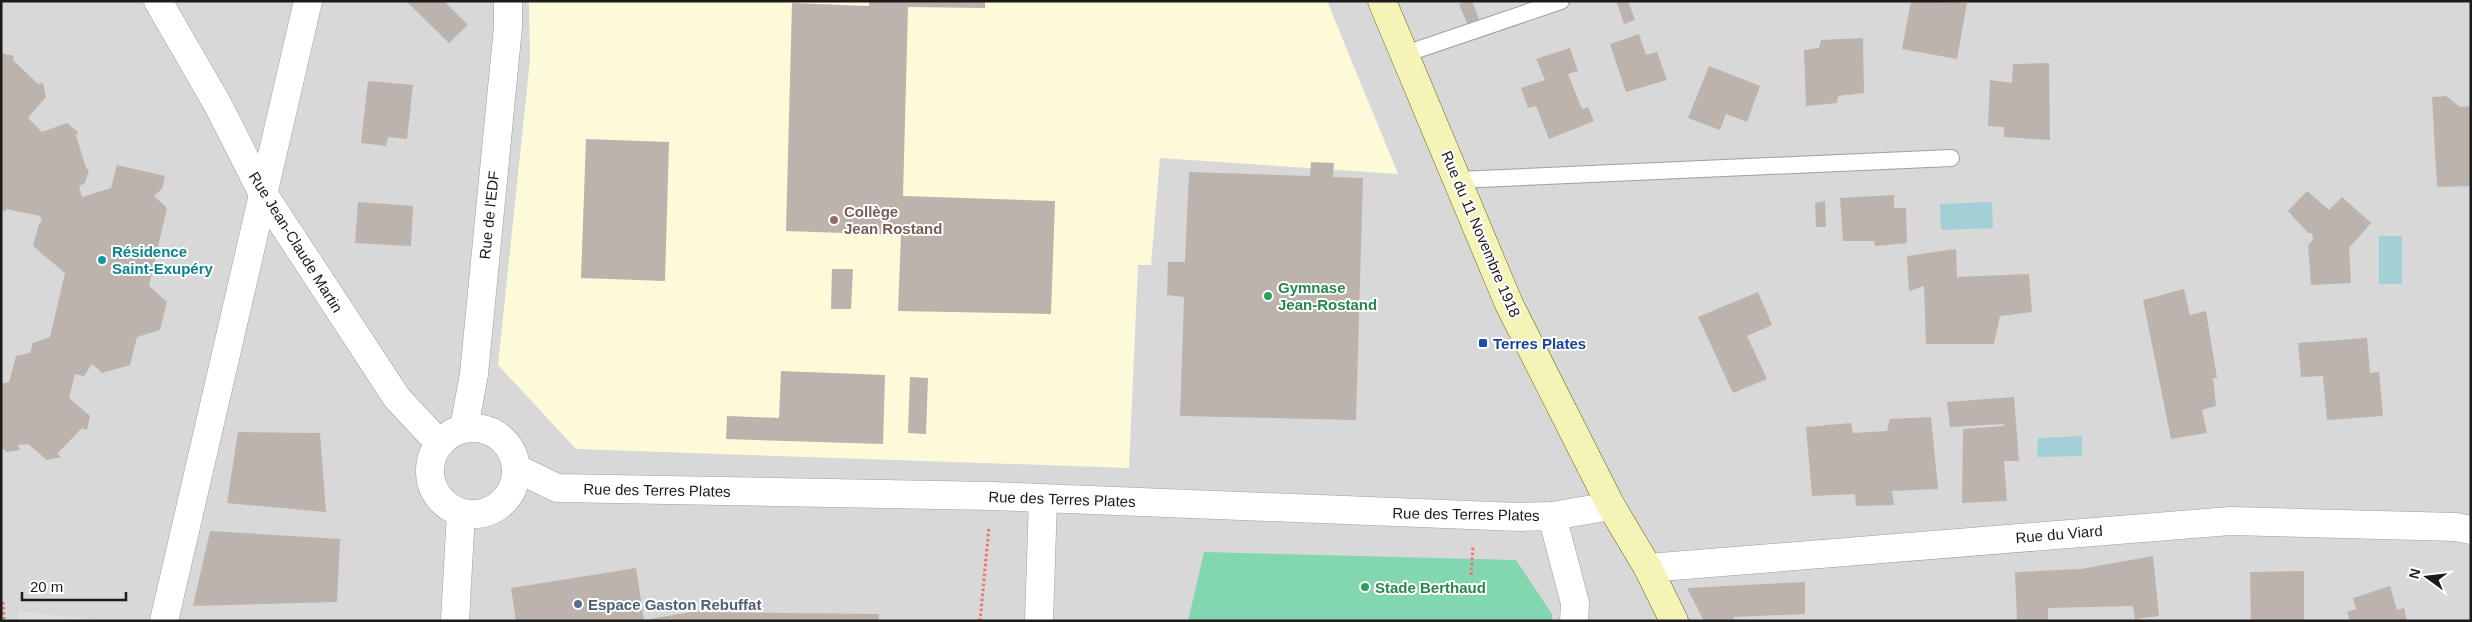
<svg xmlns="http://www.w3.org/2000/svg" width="2472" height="622" viewBox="0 0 2472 622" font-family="Helvetica,sans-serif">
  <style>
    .residential { fill: #d9d8d8 }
    .education { fill: #fcfad9 }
    .pitch { fill: #82d7b1 }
    .parking { fill: #dfdfdf }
    .water { fill: #a3cfd7 }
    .building { fill: #bcb3ad }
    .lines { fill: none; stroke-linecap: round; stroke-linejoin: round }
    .service-casing { stroke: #9f9f9f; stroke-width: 18 }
    .minor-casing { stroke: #9f9f9f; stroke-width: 29 }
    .secondary-casing { stroke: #64680b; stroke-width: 29 }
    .path { stroke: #f0726d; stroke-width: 3; stroke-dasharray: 2.5 2.5; stroke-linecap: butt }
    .service { stroke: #fff; stroke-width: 16 }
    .minor { stroke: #fff; stroke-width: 28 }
    .secondary { stroke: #f4f4b6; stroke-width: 28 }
    .education-dot { fill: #8d6e63; stroke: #fff; stroke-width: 2 }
    .culture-dot { fill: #0f9aa8; stroke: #fff; stroke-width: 2 }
    .leisure-dot { fill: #2e9e5b; stroke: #fff; stroke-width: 2 }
    .transit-dot { fill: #1a4fb4; stroke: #fff; stroke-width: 2 }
    .service-dot { fill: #5c6f8a; stroke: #fff; stroke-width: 2 }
    .labels { text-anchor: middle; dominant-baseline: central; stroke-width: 4; stroke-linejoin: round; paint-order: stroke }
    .education-label { font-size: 15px; font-weight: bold; fill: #785e54; stroke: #fff; text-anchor: start }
    .street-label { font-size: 15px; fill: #1b1b1b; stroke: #fff }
    .culture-label { font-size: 15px; font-weight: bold; fill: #0d838f; stroke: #fff; text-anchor: start }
    .leisure-label { font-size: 15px; font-weight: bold; fill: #27864d; stroke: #fff; text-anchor: start }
    .transit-label { font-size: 15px; font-weight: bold; fill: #164399; stroke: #fff; text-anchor: start }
    .service-label { font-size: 15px; font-weight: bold; fill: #4e5e75; stroke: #fff; text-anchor: start }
  </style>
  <rect width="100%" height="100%" fill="#ece7e0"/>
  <!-- residential -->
  <rect class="residential" x="1" y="1" width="2470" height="620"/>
  <!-- education -->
  <path class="education" d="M529 1H1327L1398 174 1160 158 1151 265H1138L1129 468 576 449 498 365 530 60Z"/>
  <!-- pitch -->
  <path class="pitch" d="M1204 552 1516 560 1552 614V621H1188Z"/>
  <!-- parking -->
  <path class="parking" d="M18 611 92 619V621H18Z"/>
  <!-- water -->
  <g class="water">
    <path d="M1992 202 1993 228 1941 230 1940 204Z"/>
    <rect x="2379" y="236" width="23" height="48"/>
    <path d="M2082 436V456L2037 457 2038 438Z"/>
  </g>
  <!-- building -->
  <g class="building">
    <path d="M406 1H444L468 25 449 43Z"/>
    <path d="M869 1H985V8L908 7 903 196 1055 201 1051 314 898 311 901 235 786 231 792 3 869 6Z"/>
    <path d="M1466 1H1472L1481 24 1469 28 1459 4Z"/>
    <path d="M1616 1H1628L1635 20 1624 24Z"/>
    <path d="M1911 1 1967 3 1957 59 1902 49Z"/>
    <path d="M1639 34 1646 55 1657 52 1667 80 1626 92 1610 44Z"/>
    <path d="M1863 38 1864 93 1838 96 1837 103 1806 106 1804 50 1819 48 1821 40Z"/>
    <path d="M1570 48 1578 71 1568 74 1582 109 1588 107 1594 121 1549 139 1536 106 1528 108 1521 88 1545 80 1536 59Z"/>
    <path d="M1 53 14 56 13 60 38 84 43 83 46 97 28 118 42 132 67 123 78 132 76 135 86 168 89 170 85 183 79 186 82 197 111 188 117 165 165 176 162 189 154 196 167 208 149 286 167 302 160 330 137 337 130 365 102 373 92 364 84 376 75 374 69 398 90 416 87 430 82 428 57 454 61 457 47 460 28 444 18 445 20 450 7 452 1 447V384L9 382 16 356 30 353 33 343 50 337 65 273 33 246 39 224 42 222 40 216 6 209 5 212 1 208Z"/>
    <path d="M2049 63 2050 140 2004 137V127L1988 126 1990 80 2012 83 2013 64Z"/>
    <path d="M1709 66 1760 86 1747 122 1726 114 1720 130 1688 118Z"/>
    <path d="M368 81 413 85 407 139 388 137 386 146 361 143Z"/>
    <path d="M2446 96 2460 107 2471 106V186L2437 187 2432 97Z"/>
    <path d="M586 139 669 142 665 281 581 278Z"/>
    <path d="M1311 162 1334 163 1333 177 1363 178 1356 420 1180 416 1184 297 1167 295 1168 262H1185L1189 172 1310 176Z"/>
    <path d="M2307 191 2329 210 2342 197 2371 223 2349 248 2351 283 2311 285 2308 245 2313 240 2312 233H2308L2288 211Z"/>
    <path d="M1894 195V208H1906L1907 243 1875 246 1874 241H1843L1840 198Z"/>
    <path d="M1825 201 1826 227H1816L1815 203Z"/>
    <path d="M358 202 413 206 411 246 355 243Z"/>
    <path d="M1956 249 1957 277 2029 274 2032 312 2000 316 1994 344H1926L1924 286 1909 291 1907 256Z"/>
    <path d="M832 269H853L851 309H831Z"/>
    <path d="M2184 289 2190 315 2206 311 2217 378H2213L2216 406 2202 410 2207 433 2171 439 2143 300Z"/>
    <path d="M1758 292 1772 325 1747 336 1767 379 1733 393 1698 317Z"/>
    <path d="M2367 338 2370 373 2379 372 2383 416 2327 420 2323 376 2301 377 2298 343Z"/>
    <path d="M781 371 885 375 883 444 726 439 727 416 779 418Z"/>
    <path d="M910 377 928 378 926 434 908 433Z"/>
    <path d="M2014 397 2019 461H2004L2007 501 1962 503 1963 429 2004 426V424L1950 427 1947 402Z"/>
    <path d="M1931 417 1938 489 1892 491 1894 505 1856 506 1855 494 1812 496 1806 427 1851 423 1853 433 1887 431 1890 419Z"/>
    <path d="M238 432 320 433 326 512 227 503Z"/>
    <path d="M210 531 340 539 337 602 193 606Z"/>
    <path d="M2153 556 2159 616 2135 619 2133 606 2048 608V621H2017L2015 572 2081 569Z"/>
    <path d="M636 568 644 620 691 612 879 614V621H516L511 588Z"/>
    <path d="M2304 571V621H2251L2250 572Z"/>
    <path d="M1805 582V614L1733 617 1735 621H1704L1687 588Z"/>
    <path d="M2390 586 2397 610 2404 608 2407 621H2350L2347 612 2356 609 2353 598Z"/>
  </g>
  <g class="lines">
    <defs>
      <g id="service">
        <path d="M1405 54 1561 1"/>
        <path d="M1457 180 1951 158"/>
      </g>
      <g id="minor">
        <path d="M158 1 218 105 262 192 397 398 439 443"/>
        <circle cx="473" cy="471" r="43"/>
        <path d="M464 428 474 374 508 27V1"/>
        <path d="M516 468 557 488 992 496 1519 517 1552 516 1611 506"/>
        <path d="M1552 516 1575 603 1574 621"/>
        <path d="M1648 568 2230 521 2456 527 2471 530"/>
        <path d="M164 621 308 1"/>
        <path d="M455 621 461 513"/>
        <path d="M1039 621 1043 499"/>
      </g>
      <path id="secondary" d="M1382 1 1509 304 1611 506 1648 568 1674 621"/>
    </defs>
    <!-- service casing -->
    <use href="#service" class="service-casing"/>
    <!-- minor casing -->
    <use href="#minor" class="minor-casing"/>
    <!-- secondary casing -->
    <use href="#secondary" class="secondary-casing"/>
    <!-- path -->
    <g class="path">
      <path d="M1471 575 1473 546"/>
      <path d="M3 602 4 621"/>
      <path d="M980 621 989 527"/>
    </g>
    <!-- service -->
    <use href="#service" class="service"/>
    <!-- minor -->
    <use href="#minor" class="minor"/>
    <!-- secondary -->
    <use href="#secondary" class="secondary"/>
  </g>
  <!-- markers -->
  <circle class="education-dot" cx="834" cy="220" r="5"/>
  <circle class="culture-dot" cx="102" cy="260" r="5"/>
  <g class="leisure-dot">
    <circle cx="1268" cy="296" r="5"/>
    <circle cx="1365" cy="587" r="5"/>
  </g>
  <rect class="transit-dot" x="1478" y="338" width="10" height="10" rx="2.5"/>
  <circle class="service-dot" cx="578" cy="604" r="5"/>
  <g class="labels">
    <!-- education labels -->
    <g class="education-label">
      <text x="844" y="211">Collège<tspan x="844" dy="17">Jean Rostand</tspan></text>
    </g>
    <!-- street labels -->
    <g class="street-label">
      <text transform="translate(489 215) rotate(-84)">Rue de l'EDF</text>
      <text transform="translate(1481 234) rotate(67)">Rue du 11 Novembre 1918</text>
      <text transform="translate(296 242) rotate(58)">Rue Jean-Claude Martin</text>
      <text transform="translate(657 490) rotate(1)">Rue des Terres Plates</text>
      <text transform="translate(1062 499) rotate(2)">Rue des Terres Plates</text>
      <text transform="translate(1466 514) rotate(1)">Rue des Terres Plates</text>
      <text transform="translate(2059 534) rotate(-5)">Rue du Viard</text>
    </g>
    <!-- culture labels -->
    <g class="culture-label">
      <text x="112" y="251">Résidence<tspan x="112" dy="17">Saint-Exupéry</tspan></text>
    </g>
    <!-- leisure labels -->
    <g class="leisure-label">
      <text x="1278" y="287">Gymnase<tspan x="1278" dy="17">Jean-Rostand</tspan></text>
      <text x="1375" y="587">Stade Berthaud</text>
    </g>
    <!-- transit labels -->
    <g class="transit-label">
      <text x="1493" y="343">Terres Plates</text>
    </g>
    <!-- service labels -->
    <g class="service-label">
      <text x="588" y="604">Espace Gaston Rebuffat</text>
    </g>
  </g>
  <!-- border -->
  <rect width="2472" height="622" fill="none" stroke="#1b1b1b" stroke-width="5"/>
  <!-- north arrow -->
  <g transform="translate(2427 577) rotate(285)" stroke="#ffffff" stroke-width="4" paint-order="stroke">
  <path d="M0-4L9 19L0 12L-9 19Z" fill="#1b1b1b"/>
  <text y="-8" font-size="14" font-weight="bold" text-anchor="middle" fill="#1b1b1b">N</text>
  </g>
  <!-- scale -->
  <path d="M22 592v8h104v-8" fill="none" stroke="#1b1b1b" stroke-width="2.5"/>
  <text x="30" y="592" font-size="15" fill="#1b1b1b" stroke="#ffffff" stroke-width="4" paint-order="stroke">20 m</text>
</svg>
